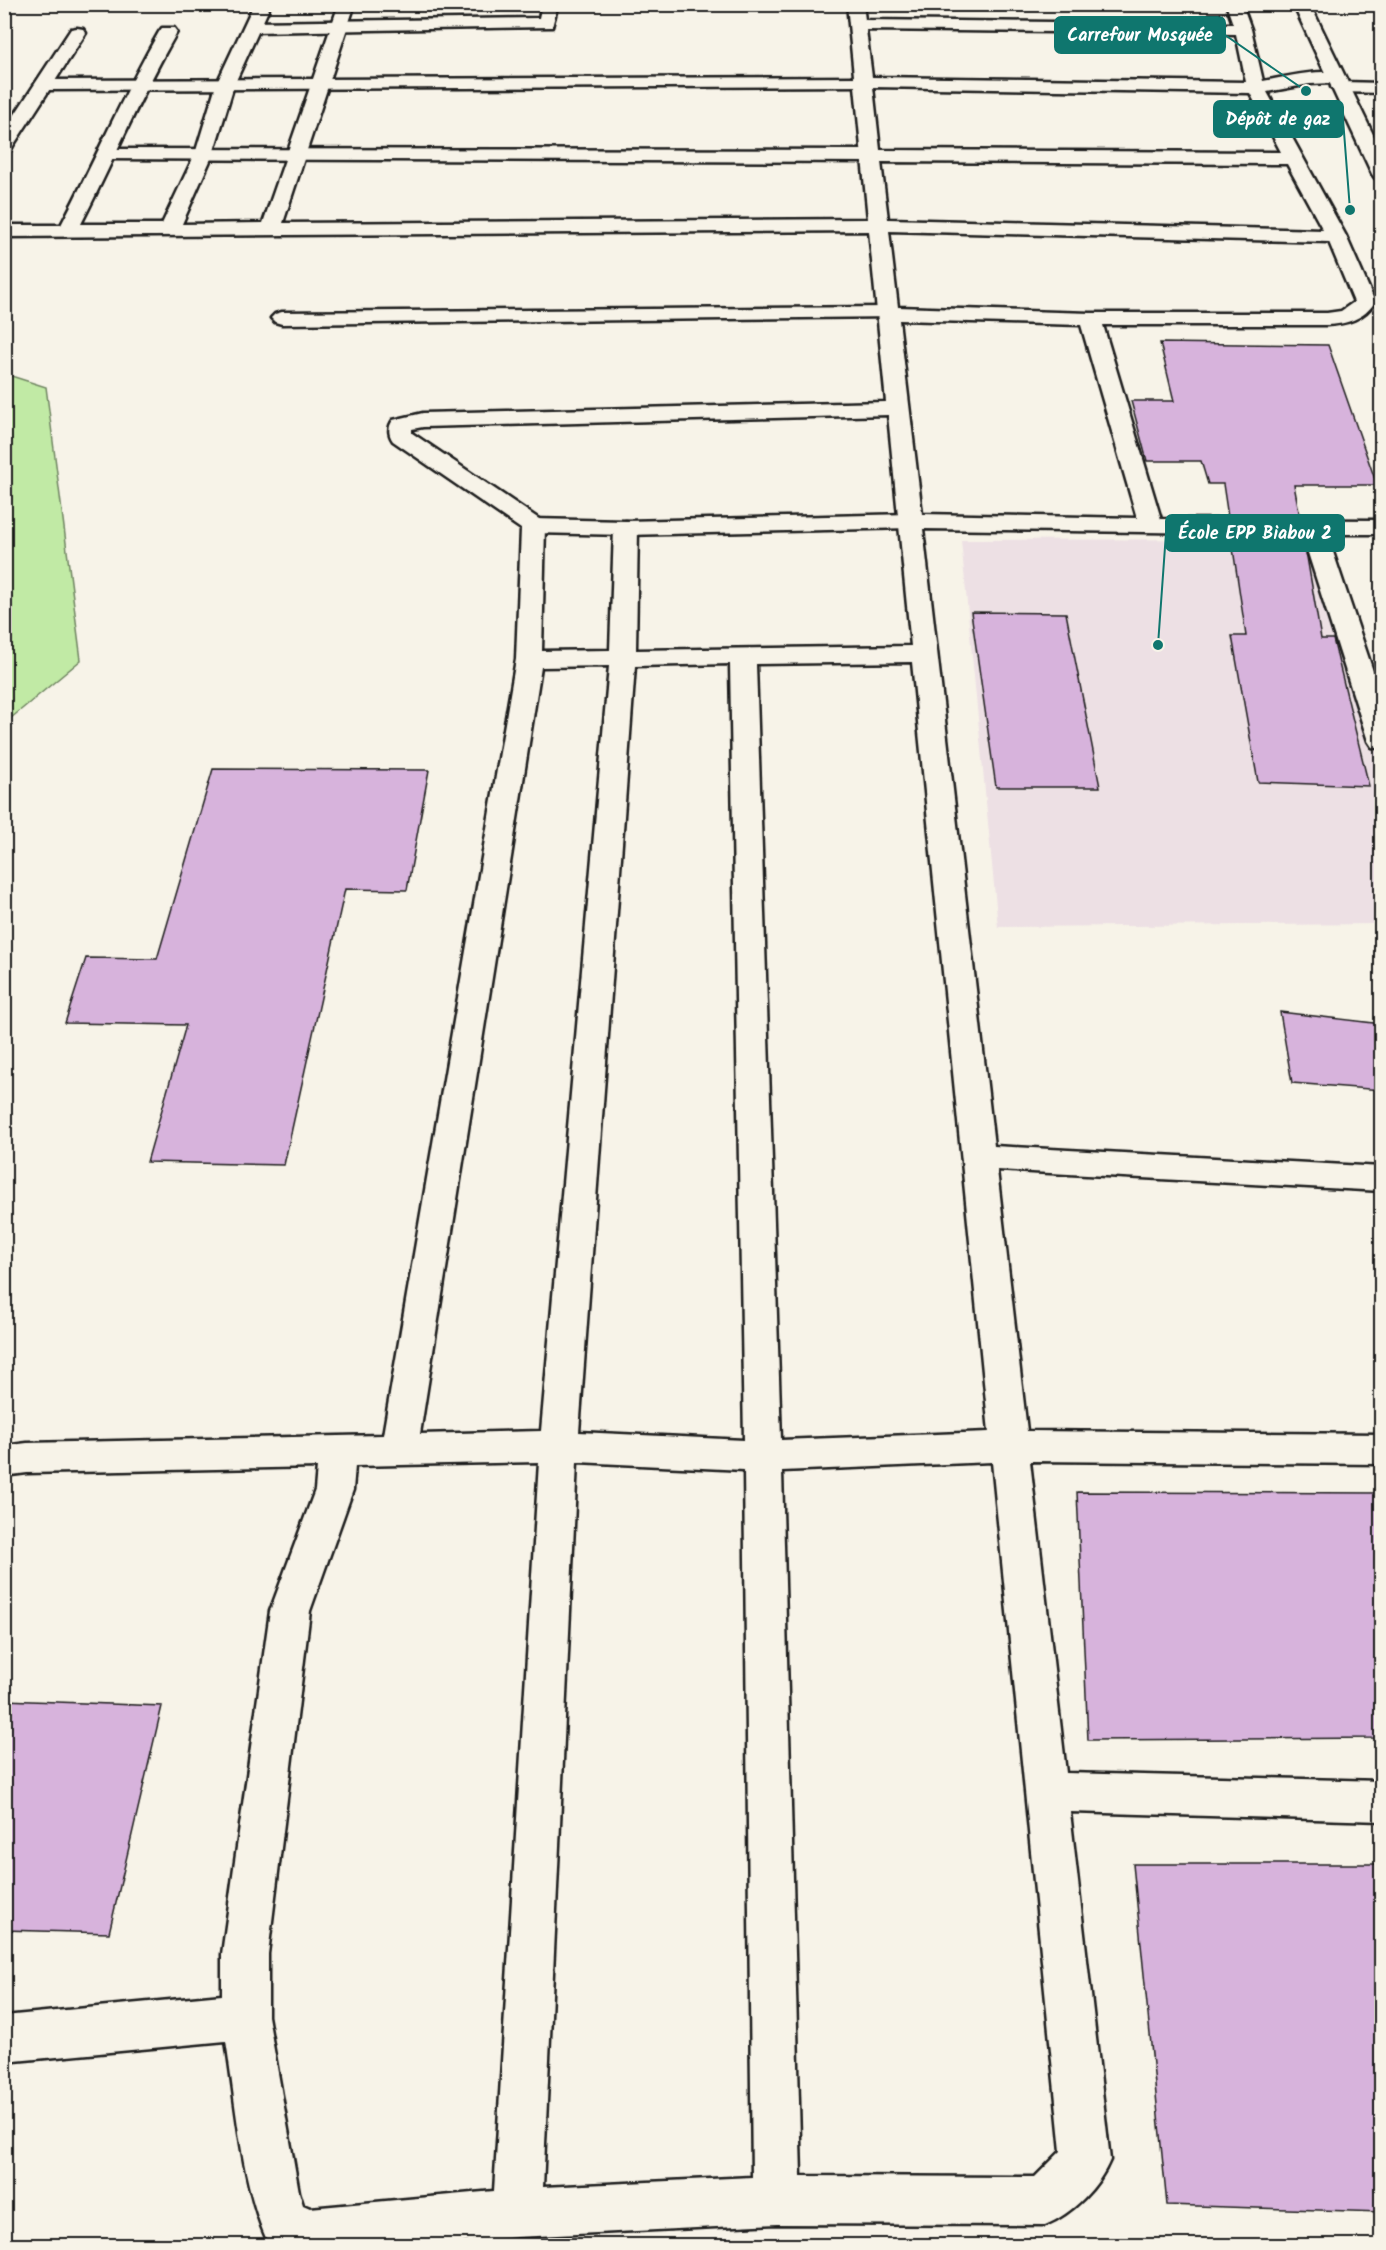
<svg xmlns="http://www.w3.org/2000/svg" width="1386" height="2250" viewBox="0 0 1386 2250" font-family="Kalam,sans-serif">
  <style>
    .built { fill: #ede0e4 }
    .green { fill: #c1eaa5; stroke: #6e8360; stroke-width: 1.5 }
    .building { fill: #d7b3dc; stroke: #1c1c1c; stroke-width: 1.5 }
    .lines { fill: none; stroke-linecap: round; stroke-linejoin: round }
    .pedestrian-casing { stroke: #1c1c1c; stroke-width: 5 }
    .minor-casing { stroke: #1c1c1c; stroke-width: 5 }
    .secondary-casing { stroke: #1c1c1c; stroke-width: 5 }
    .pedestrian { fill: #f7f3e8; fill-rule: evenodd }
    .minor { fill: #f7f3e8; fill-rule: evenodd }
    .secondary { fill: #f7f3e8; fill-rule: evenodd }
    .leader { fill: none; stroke: #0f766e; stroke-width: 2 }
    .callout-dot { fill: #0f766e; stroke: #f7f3e8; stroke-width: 2 }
    .callout { fill: #0f766e; stroke: #0f766e; stroke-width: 2 }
    .callout-label { font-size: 18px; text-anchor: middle; font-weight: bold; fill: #fff }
  </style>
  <rect width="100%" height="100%" fill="#f7f3e8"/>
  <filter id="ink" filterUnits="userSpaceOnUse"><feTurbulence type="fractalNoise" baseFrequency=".0167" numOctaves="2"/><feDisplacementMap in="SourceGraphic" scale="12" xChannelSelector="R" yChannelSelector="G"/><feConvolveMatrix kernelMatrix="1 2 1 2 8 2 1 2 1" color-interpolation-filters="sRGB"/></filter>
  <g filter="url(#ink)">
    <!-- built -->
    <path class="built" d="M1308 539 1381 750V924L998 927 961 540Z"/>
    <!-- green -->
    <path class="green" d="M5 374 46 387 81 660 5 723Z"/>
    <!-- building -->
    <g class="building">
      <path d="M1160 343 1328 345 1377 485H1294L1300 517H1228L1223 484H1208L1201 461H1147L1131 401H1174Z"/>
      <path d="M1231 535 1300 536 1307 557 1321 639H1333L1369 786 1258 782 1232 636H1246Z"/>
      <path d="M971 612 1066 613 1100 787H996Z"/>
      <path d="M213 769 429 770 407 890 345 889 284 1165 147 1162 186 1025 65 1023 86 958 157 959Z"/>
      <path d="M1280 1012 1382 1024V1090L1292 1083Z"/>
      <path d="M1077 1492 1382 1493V1738L1088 1740Z"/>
      <path d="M4 1700 162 1706 109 1933 4 1930Z"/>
      <path d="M1133 1864H1382V2212L1167 2205Z"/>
    </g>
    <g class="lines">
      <defs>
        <g id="pedestrian">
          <path d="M542 4H558L552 27 252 32 246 31 244 27 246 23 252 22 539 18Z"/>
          <path d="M864 77 870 78 873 82 870 86 45 90 39 89 36 85 39 81 45 80Z"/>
          <path d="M107 149 872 150 879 152 881 156 879 160 872 162 100 159 98 155 100 151Z"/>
          <path d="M889 307 896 309 900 313 896 317 282 324 275 322 271 318 275 314 282 312Z"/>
          <path d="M910 514 919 516 922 521 919 526 910 528 626 535 533 533 524 531 521 526 524 521 533 519 626 521Z"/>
        </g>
        <g id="minor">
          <path d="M254 4H271L234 85 213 154 182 224 263 223 339 4H355L283 223 868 219 847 4H863L865 20 1233 24 1226 4H1242L1251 29 1263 81C1288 77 1318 68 1342 74L1345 78 1342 82 1382 83V93L1340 92 1334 91 1331 87 1334 83 1310 84 1267 92 1346 236 1375 302C1364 319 1347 324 1327 325H1103L1161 519 1382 520V534H1327L1382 698V749L1372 747 1368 741 1302 534 923 529 994 1146 1382 1167V1191L997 1170 1027 1431 1382 1434V1464L1030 1461 1066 1773 1382 1781V1821L1070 1812 1110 2160C1099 2187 1072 2214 1045 2225L777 2224 517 2237 434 2246H281L266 2238C241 2180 236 2103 226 2041L4 2062V2016L222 1995V1954L270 1611 315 1490 317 1467 27 1473 4 1476V1446L27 1443 383 1435 516 659 521 529 393 441C388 434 388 427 393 420L423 413 886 402 869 231 4 237V225H61C95 161 123 94 159 32L162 28H174L177 32C141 94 114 160 81 224H162L195 154 216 85ZM866 30 1236 34 1246 82 872 77ZM873 87 1250 93 1281 152 880 150ZM881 162 1287 164 1323 230 888 219ZM889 231 1329 242 1354 302 1341 311 1327 313H1090L898 307ZM899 320 1081 325 1137 518 922 514ZM888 415 911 646 636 650 638 528 635 523 626 521 617 523 614 528 610 650 542 651 545 526 542 521 412 433V429L423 427ZM912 662 989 1432 781 1440 756 664ZM730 664 744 1440 579 1432 635 666ZM609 666 541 1431 420 1434 541 667ZM539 1462 494 2191 310 2208 303 2205 299 2192 268 2016V1954L310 1611 353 1490 355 1466ZM577 1462 744 1470 752 2177 543 2187ZM992 1462 1061 2151 1035 2177 801 2176 782 1471Z"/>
          <path d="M77 28 83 29 86 33 13 146 11 150 4 151V131L71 29Z"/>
        </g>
        <path id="secondary" d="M1293 4H1310L1382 153V180L1375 178 1372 174Z"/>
      </defs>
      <!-- pedestrian casing -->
      <use href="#pedestrian" class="pedestrian-casing"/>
      <!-- minor casing -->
      <use href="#minor" class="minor-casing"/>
      <!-- secondary casing -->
      <use href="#secondary" class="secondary-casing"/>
      <!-- pedestrian -->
      <use href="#pedestrian" class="pedestrian"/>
      <!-- minor -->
      <use href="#minor" class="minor"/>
      <!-- secondary -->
      <use href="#secondary" class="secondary"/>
    </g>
  </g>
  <!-- callouts -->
  <path class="leader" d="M1306 91L1225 35M1350 210L1343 119M1158 645L1166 533"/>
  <g class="callout-dot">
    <circle cx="1306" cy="91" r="6"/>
    <circle cx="1350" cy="210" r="6"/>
    <circle cx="1158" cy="645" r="6"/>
  </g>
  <g class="callout">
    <rect x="1055" y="17" width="170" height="36" rx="6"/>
    <rect x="1214" y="101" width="129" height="36" rx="6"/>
    <rect x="1166" y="515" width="178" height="36" rx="6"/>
  </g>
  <g class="callout-label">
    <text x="1140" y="41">Carrefour Mosquée</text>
    <text x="1278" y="125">Dépôt de gaz</text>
    <text x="1255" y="539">École EPP Biabou 2</text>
  </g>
  <!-- margin -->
  <rect width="1386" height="2250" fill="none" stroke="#f7f3e8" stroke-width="24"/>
  <rect x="12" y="12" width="1362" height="2226" fill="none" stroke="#1c1c1c" stroke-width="2" filter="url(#ink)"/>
</svg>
